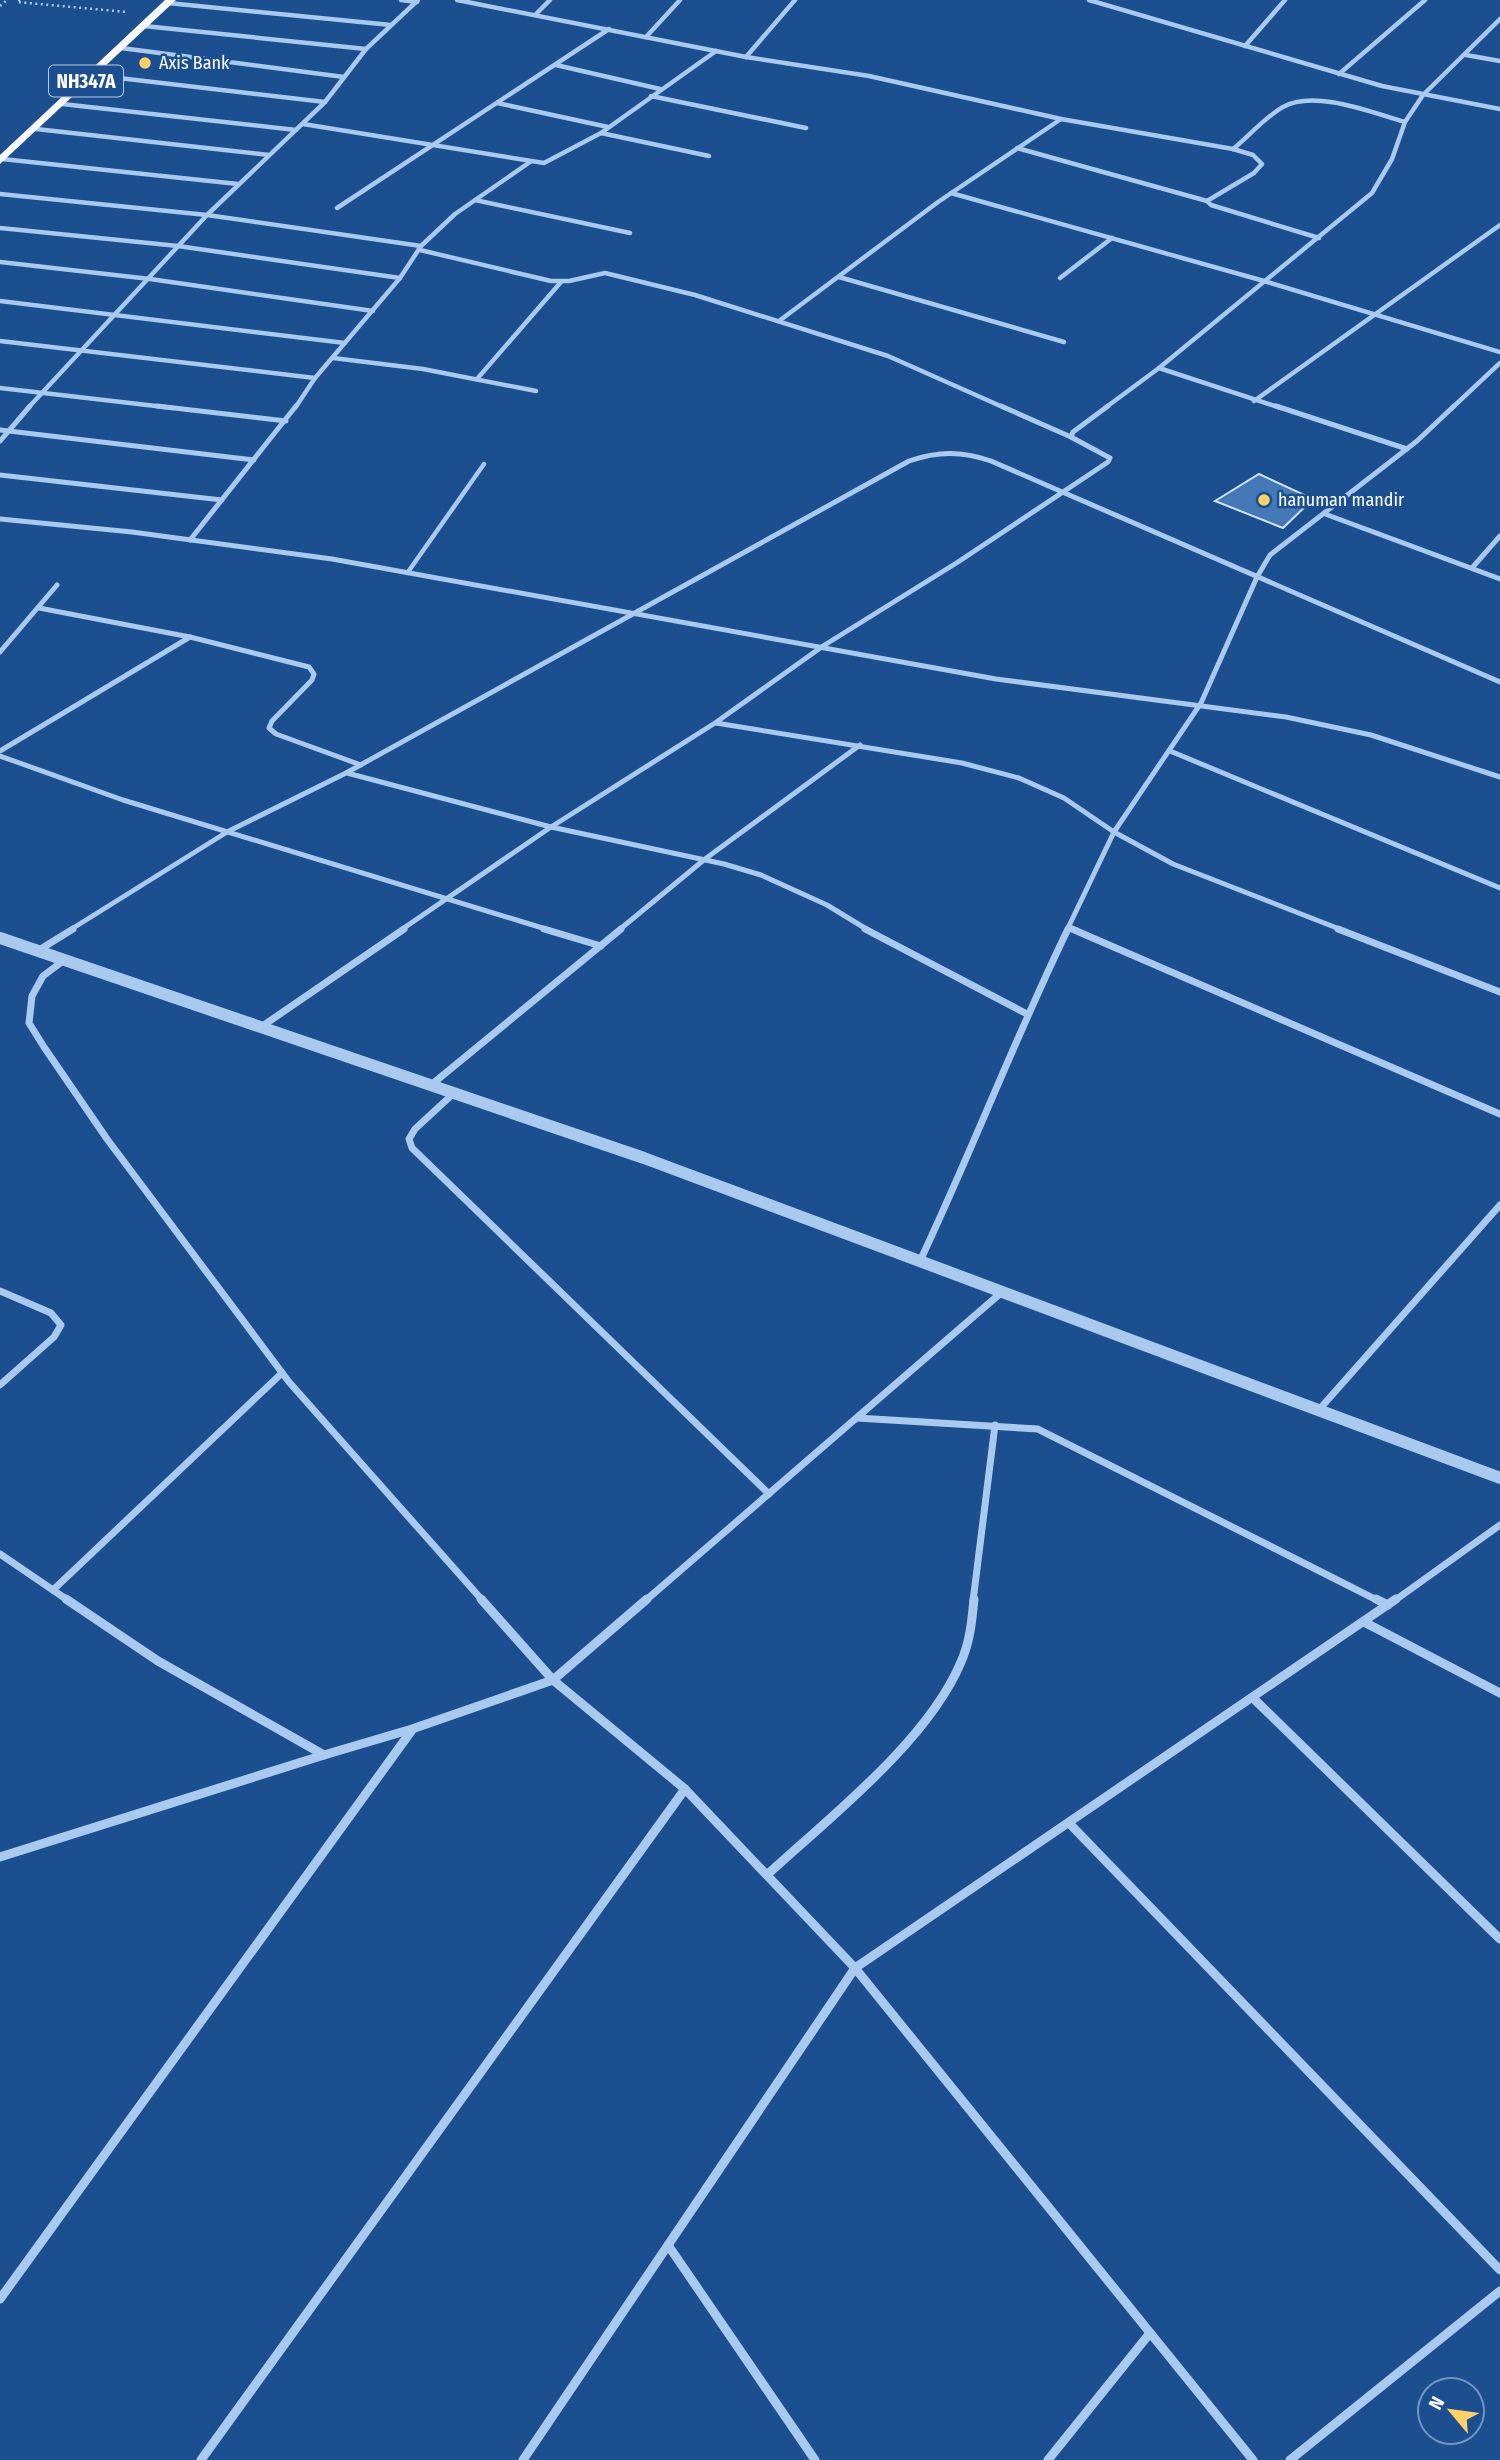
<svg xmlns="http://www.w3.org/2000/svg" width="1500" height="2460" viewBox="0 0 1500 2460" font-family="'Fira Sans Condensed',sans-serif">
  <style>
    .building { fill: #4478b7; stroke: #cfe3fa; stroke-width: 2 }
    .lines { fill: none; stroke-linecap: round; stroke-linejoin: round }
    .path { stroke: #a9c9ee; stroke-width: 2.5; stroke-dasharray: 2 3.5; stroke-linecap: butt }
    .service { stroke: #a9c9ee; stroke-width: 4.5 }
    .minor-far3 { stroke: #a9c9ee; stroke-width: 4.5 }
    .minor-far2 { stroke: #a9c9ee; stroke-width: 5 }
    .minor-far1 { stroke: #a9c9ee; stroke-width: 7 }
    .minor { stroke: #a9c9ee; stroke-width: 9 }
    .tertiary { stroke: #a9c9ee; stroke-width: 12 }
    .trunk { fill: #f8faff; fill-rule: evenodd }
    .poi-dot { fill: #ffd166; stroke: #1b4f8f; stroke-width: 2.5 }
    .labels { text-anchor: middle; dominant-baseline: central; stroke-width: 5; stroke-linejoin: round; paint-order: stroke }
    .far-poi-label { font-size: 18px; fill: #fff; stroke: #1b4f8f; text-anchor: start }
    .shield { fill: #1b4f8f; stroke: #bbcadd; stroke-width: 2 }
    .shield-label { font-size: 19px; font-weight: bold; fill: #fff }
  </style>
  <rect width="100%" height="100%" fill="#1b4f8f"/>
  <!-- building -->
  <path class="building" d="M1259 474 1313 499 1283 528 1215 501Z"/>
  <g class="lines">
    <!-- path -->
    <g class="path">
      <path d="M20 0 17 2 127 12"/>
      <path d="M0 6 7 0"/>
    </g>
    <!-- service -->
    <path class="service" d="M408 572 484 464"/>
    <!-- minor-far3 -->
    <g class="minor-far3">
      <path d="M401 0 417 2"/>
      <path d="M457 0 746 57 869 76 1061 119 1233 149 1253 155 1262 164 1254 173 1207 201 1211 205 1319 238"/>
      <path d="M1089 0 1382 86 1500 109"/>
      <path d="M168 3 391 25"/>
      <path d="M536 14 550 0"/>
      <path d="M144 26 366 49"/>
      <path d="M646 37 680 0"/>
      <path d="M1245 46 1285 0"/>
      <path d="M121 48 344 77"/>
      <path d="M1466 55 1500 61"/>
      <path d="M746 57 795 0"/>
      <path d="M556 65 660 89"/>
      <path d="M1339 74 1425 0"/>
      <path d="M93 75 325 102"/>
      <path d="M651 96 806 128"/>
      <path d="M497 103 608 127"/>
      <path d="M62 104 296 130"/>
      <path d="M303 124 544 163 601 133 716 51"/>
      <path d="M36 129 269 155"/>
      <path d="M601 133 709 156"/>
      <path d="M1017 148 1207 201"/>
      <path d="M1233 149C1249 136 1265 117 1283 107 1314 89 1373 113 1405 122"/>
      <path d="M2 159 238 184"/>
      <path d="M951 193 1264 281 1500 352"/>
      <path d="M0 194 207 215 421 246"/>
      <path d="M475 200 630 233"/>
      <path d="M337 208 609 29"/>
      <path d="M0 228 178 246 400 278"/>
      <path d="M420 250 551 281H569L605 273 695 295 888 356 1005 408"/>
      <path d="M0 262 150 279 373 311"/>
      <path d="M839 277 1064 342"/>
      <path d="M1060 278 1112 238"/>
      <path d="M0 301 345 343"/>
      <path d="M779 321 938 202 1061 119"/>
      <path d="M0 341 315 378"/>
      <path d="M333 358 423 369 536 391"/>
      <path d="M1159 368 1281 408"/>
      <path d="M477 379 561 282"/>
      <path d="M0 388 173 408"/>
      <path d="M1254 401 1500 225"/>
      <path d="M28 408 207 215 325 102 366 49 418 0"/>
      <path d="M295 408 315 378 400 278 421 246 455 214 530 162"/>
      <path d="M1105 408 1159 368 1372 193 1392 159 1405 122 1423 95 1500 19"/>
      <path d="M1452 408 1500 363"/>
    </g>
    <!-- minor-far2 -->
    <g class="minor-far2">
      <path d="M157 406 286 421"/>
      <path d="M1001 406 1071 437"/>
      <path d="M1276 406 1407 449"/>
      <path d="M0 430 254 460"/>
      <path d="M0 441 30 406"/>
      <path d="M0 475 222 500"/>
      <path d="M1325 514 1500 579"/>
      <path d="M0 519 132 532 332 559 996 679 1286 717 1371 735 1500 777"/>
      <path d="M190 540 296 406"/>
      <path d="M1472 568 1500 536"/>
      <path d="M39 608 190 637 309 667 314 674 312 680 272 721 269 728 276 734 361 765"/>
      <path d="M0 652 57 585"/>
      <path d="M716 723 962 763 1019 778 1064 798 1114 832 1173 864 1342 930"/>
      <path d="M0 751 190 637"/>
      <path d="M1170 751 1500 888"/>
      <path d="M0 756 123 800 549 930"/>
      <path d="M347 773 551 827 724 864 761 875 827 905 868 930"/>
      <path d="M1069 927 1077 930"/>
      <path d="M70 930 227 832 346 773 909 461C938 451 962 451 991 461L1500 682"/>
      <path d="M401 930 551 827 715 723 823 646 958 562 1108 462 1110 458 1071 437 1073 432 1108 406"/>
      <path d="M619 930 705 859 860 745"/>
      <path d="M1067 930 1114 832 1201 703 1257 577 1270 555 1417 441 1454 406"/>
    </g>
    <!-- minor-far1 -->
    <g class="minor-far1">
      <path d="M544 929 601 946"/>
      <path d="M865 929 1027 1014"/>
      <path d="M1072 929 1500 1114"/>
      <path d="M1338 929 1500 992"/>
      <path d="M39 950 73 929"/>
      <path d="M63 961 43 976 32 996 29 1023 44 1047 107 1139 289 1382 483 1601"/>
      <path d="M261 1027 404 929"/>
      <path d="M431 1085 621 929"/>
      <path d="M454 1093 415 1129 409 1139 412 1148 769 1494"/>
      <path d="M920 1261C972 1151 1015 1038 1068 929"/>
      <path d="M0 1291 51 1313 61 1325 54 1337 0 1385"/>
      <path d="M1317 1412 1500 1205"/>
      <path d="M857 1418 1038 1429 1379 1601"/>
      <path d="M0 1554 69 1601"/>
      <path d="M53 1590 282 1373"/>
      <path d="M645 1601 1002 1292"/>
      <path d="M973 1601 995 1425"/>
      <path d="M1394 1601 1500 1525"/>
    </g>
    <!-- minor -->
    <g class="minor">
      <path d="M66 1599 158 1661 324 1755 412 1729 553 1680 481 1599"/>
      <path d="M647 1599 553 1680 685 1789 855 1968 1253 2460"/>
      <path d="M1376 1599 1388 1605"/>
      <path d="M1364 1622 1500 1693"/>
      <path d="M1253 1698 1500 1939"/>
      <path d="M1069 1823 1500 2270"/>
      <path d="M0 1857 324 1755"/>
      <path d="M767 1875C830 1817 928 1741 961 1662 970 1642 972 1620 974 1599"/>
      <path d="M668 2245 815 2460"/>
      <path d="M0 2299 412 1730"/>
      <path d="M201 2460 685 1789"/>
      <path d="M523 2460 855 1968 1396 1599"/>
      <path d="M1048 2460 1150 2333"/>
      <path d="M1290 2460 1500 2291"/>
    </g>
    <!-- tertiary -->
    <path class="tertiary" d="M0 938 644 1158 1500 1478"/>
    <!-- trunk -->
    <path class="trunk" d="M165 0H176L0 164V155Z"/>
  </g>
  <!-- markers -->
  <g class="poi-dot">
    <circle cx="145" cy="63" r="7"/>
    <circle cx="1264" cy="500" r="7"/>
  </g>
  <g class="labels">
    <!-- far-poi labels -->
    <g class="far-poi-label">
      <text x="159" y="63">Axis Bank</text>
      <text x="1278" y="500">hanuman mandir</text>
    </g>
    <!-- shield labels -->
    <rect class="shield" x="49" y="65.5" width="74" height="31" rx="5"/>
    <g class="shield-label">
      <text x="86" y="81">NH347A</text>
    </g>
  </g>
  <!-- north arrow -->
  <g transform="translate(1451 2411) rotate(299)"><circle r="33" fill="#1b4f8f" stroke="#7695bc" stroke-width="2"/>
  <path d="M0-5L12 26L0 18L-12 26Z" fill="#ffd166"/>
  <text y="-10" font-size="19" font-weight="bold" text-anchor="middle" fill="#ffffff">N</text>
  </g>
</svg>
